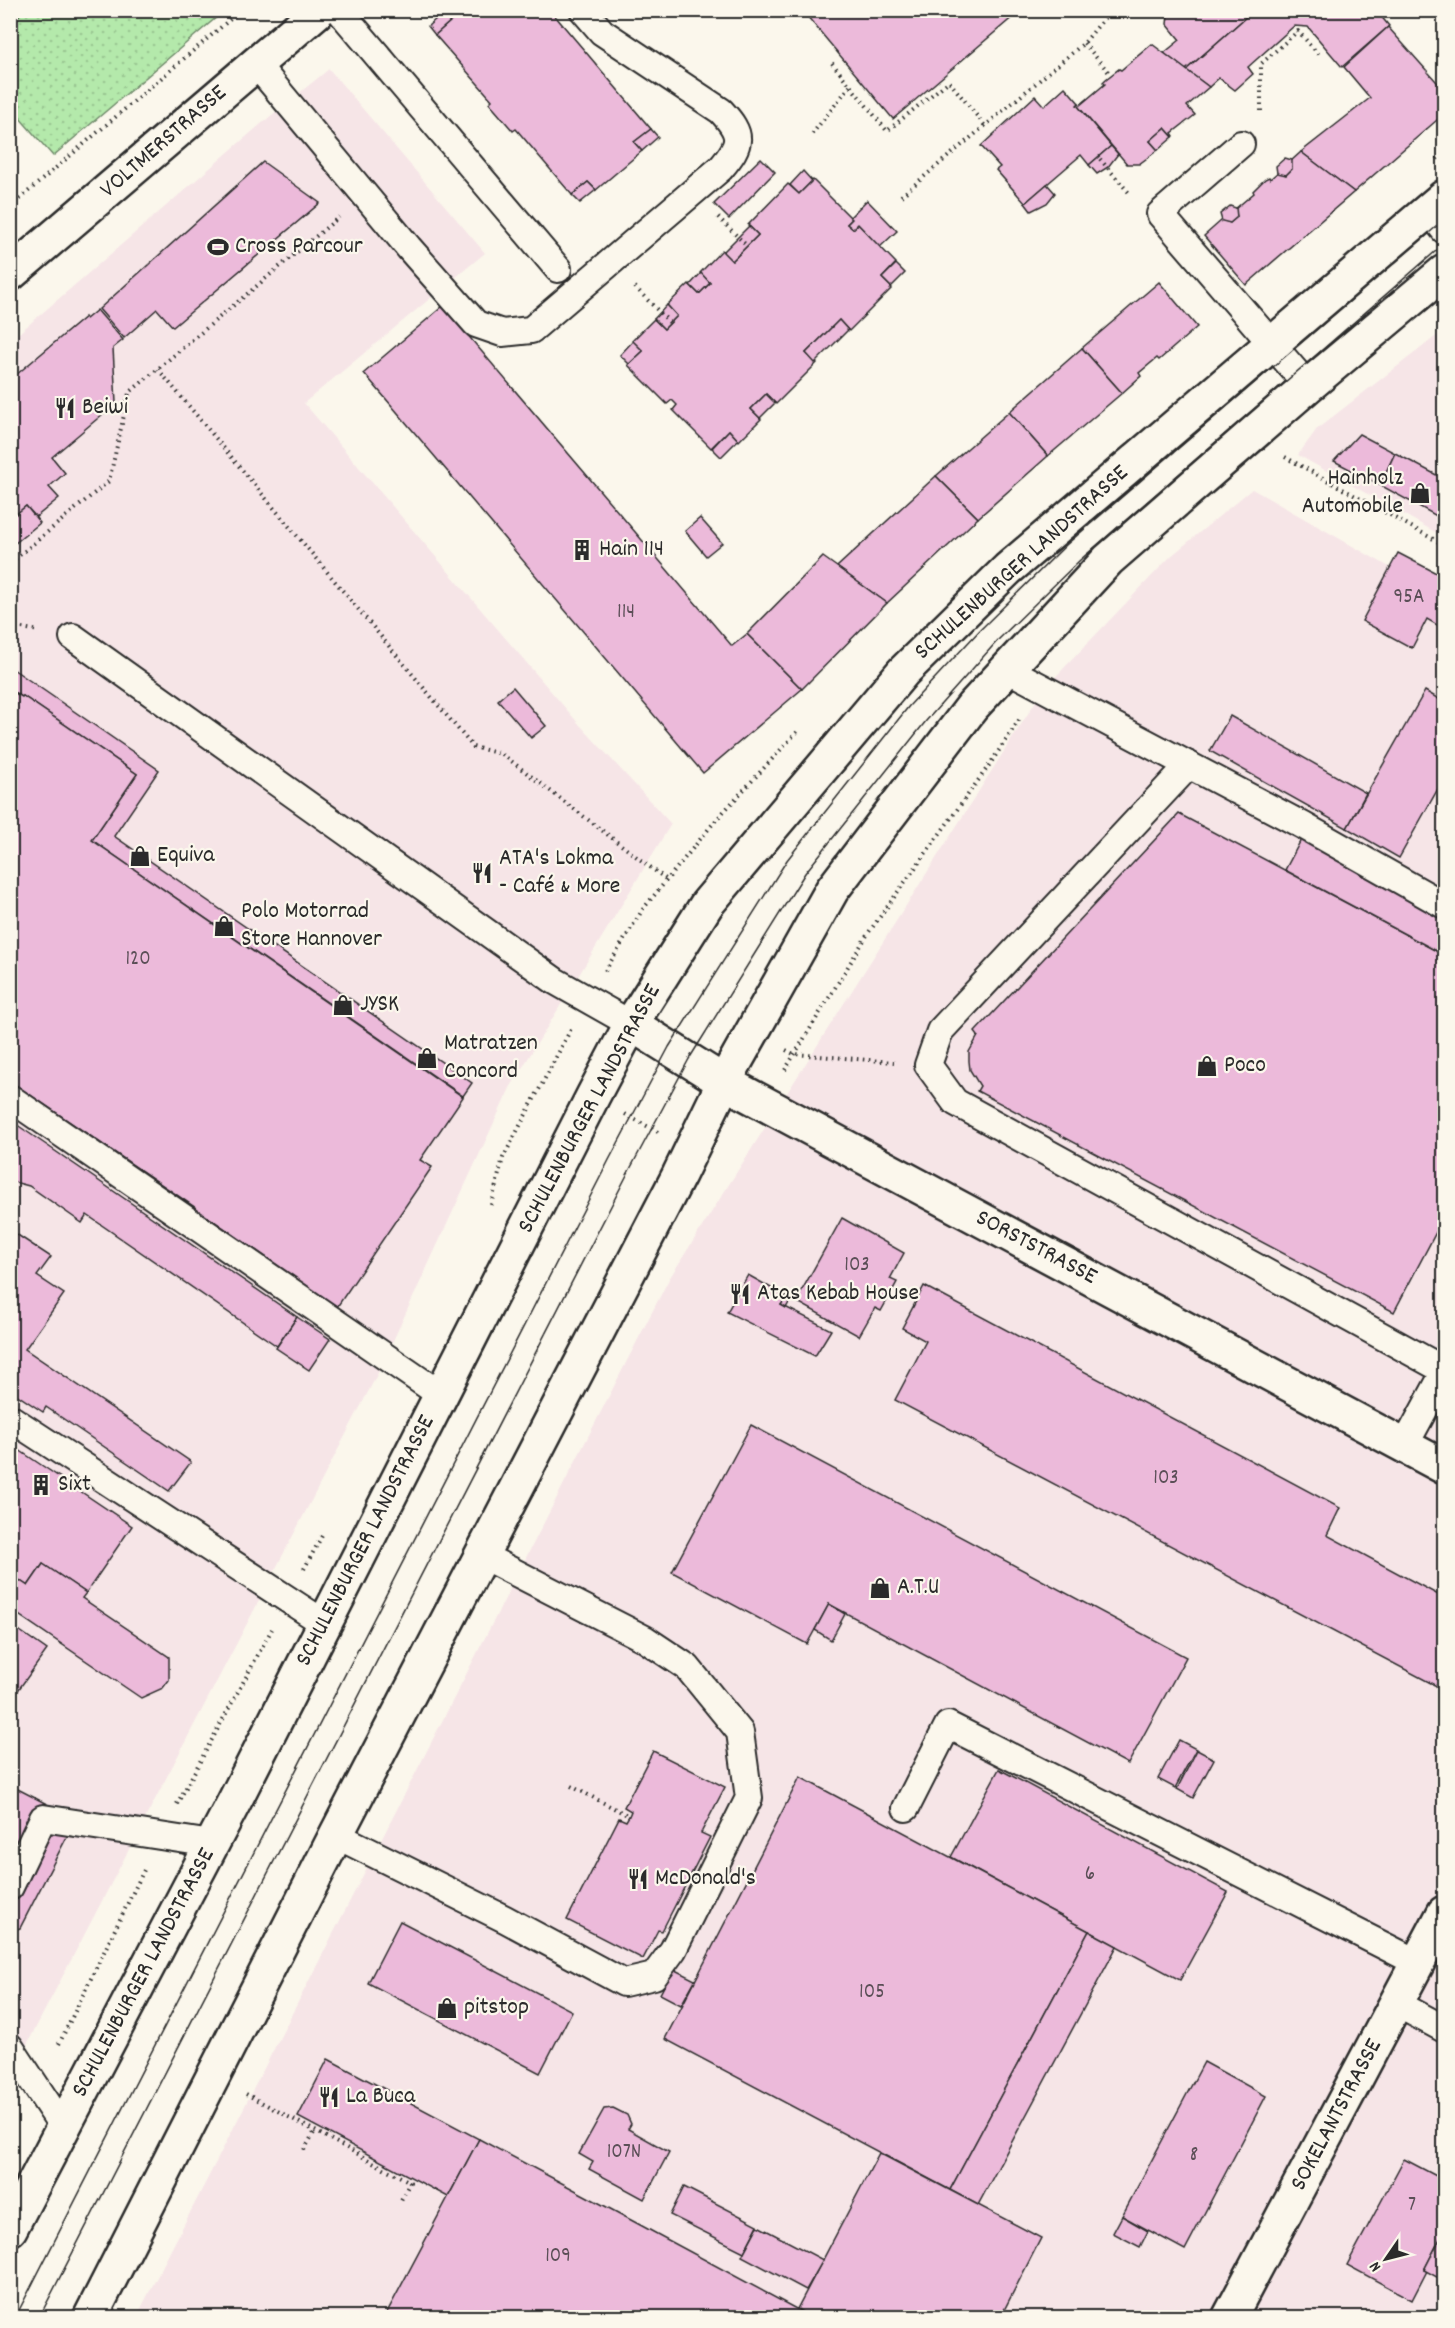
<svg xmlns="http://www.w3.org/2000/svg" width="1455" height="2328" viewBox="0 0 1455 2328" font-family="Dekko,sans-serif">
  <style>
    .built { fill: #f6e5e7 }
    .grass { fill: url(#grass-dots); stroke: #708a6b; stroke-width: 1.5 }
    .building { fill: #ecbada; stroke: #2b2b2b; stroke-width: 1.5 }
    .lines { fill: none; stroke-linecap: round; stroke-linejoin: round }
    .service-casing { stroke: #2b2b2b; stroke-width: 30 }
    .minor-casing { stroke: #2b2b2b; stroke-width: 38 }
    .secondary-casing { stroke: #2b2b2b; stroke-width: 38 }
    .path { stroke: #2b2b2b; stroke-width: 4; stroke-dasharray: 1.5 4.5; stroke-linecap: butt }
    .service { stroke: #fbf7ec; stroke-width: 26 }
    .minor { stroke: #fbf7ec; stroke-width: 33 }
    .secondary { stroke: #fbf7ec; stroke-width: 33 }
    .tram { stroke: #2b2b2b; stroke-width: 1.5 }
    .labels { text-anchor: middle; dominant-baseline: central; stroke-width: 4.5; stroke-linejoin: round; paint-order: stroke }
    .number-label { font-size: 21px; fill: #5b4f57 }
    .street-label { font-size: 24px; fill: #2b2b2b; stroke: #fbf7ec }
    .poi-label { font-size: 24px; fill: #2b2b2b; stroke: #fbf7ec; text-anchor: start }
  </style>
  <defs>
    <pattern id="grass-dots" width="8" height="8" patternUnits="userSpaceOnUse" patternTransform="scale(1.5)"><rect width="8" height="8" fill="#b4e9ab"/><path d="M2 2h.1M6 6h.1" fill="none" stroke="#9bc893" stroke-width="1.8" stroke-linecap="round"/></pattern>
  </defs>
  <rect width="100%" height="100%" fill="#fbf7ec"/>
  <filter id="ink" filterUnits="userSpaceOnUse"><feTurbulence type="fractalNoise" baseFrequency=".0167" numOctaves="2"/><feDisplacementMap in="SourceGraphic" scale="12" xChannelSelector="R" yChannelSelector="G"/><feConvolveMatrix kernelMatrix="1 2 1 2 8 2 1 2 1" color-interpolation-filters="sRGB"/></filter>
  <g filter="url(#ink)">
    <!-- built -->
    <g class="built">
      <path d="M329 69 485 253 304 403 579 724 671 824 510 1088 379 1371 11 2075V340L261 124Z"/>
      <path d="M1444 330V537L1298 455 1317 429Z"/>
      <path d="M1252 489 1444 598V2317L136 2318 669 1279 1043 690 1170 557Z"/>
    </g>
    <!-- grass -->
    <path class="grass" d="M10 11H224L53 156 11 108Z"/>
    <!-- building -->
    <g class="building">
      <path d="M10 10H24L11 23Z"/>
      <path d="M446 10H550L651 129 634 142 642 151 596 190 588 182 572 195 516 129 513 131 489 103 492 100 435 35 452 20 444 12Z"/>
      <path d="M802 10H1021L893 119Z"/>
      <path d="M1164 10H1254L1186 70 1164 53 1180 40 1167 24 1168 16Z"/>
      <path d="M1254 10H1376L1389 26 1342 67 1308 27 1294 26 1248 67 1253 74 1235 90 1219 78 1209 87 1186 70Z"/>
      <path d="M444 12 452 20 435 35 428 26Z"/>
      <path d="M1388 27 1444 90V114L1354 192 1301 152 1370 98 1344 67Z"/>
      <path d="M1152 44 1209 87 1187 106 1195 115 1172 133 1174 136 1173 137 1165 128 1150 141 1158 150 1139 164H1127L1077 105 1079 103 1080 105 1105 84 1103 82 1106 79 1119 69 1121 70Z"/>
      <path d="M1065 87 1079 103 1077 105 1111 146 1089 165 1081 155 1025 203 996 170 1000 167 981 146 1035 96 1044 106Z"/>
      <path d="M1165 128 1173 137 1158 150 1150 141Z"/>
      <path d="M651 129 658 137 642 151 634 142Z"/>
      <path d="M1111 146 1118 154 1108 167 1097 174 1089 165Z"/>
      <path d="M1301 152 1354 192 1246 285 1204 236 1222 220 1230 223 1237 217 1235 209 1254 193 1253 191 1265 179 1269 177 1270 179 1278 172 1286 175 1292 169 1291 161Z"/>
      <path d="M761 158 775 172 729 219 714 204Z"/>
      <path d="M1285 158 1292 160V169L1286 175 1277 173 1276 166Z"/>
      <path d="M263 162 320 203 173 327 157 309 124 338 99 309Z"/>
      <path d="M803 171 812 181 799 194 790 185Z"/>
      <path d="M813 180 852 219 847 224 853 229 858 224 896 263 882 278 892 288 849 331 839 320 806 353 817 363 776 404 766 394 751 409 761 419 739 441 729 430 711 448 673 410 677 405 672 400 667 404 628 365 643 351 632 341 654 319 664 329 677 316 667 305 689 284 699 294 710 283 700 273 722 250 732 261 758 235 748 225 788 184 799 194Z"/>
      <path d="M588 182 596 190 580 203 572 195Z"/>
      <path d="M1047 184 1055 193 1047 203 1031 211 1025 203Z"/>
      <path d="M867 200 897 231 880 247 858 224 853 229 847 224 852 219 850 217Z"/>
      <path d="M1230 206 1236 208 1237 217 1230 223 1222 221 1220 214Z"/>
      <path d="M749 226 758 235 732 261 723 252Z"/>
      <path d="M896 264 905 273 891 287 882 278Z"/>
      <path d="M701 273 710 283 699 294 690 285Z"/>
      <path d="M1159 282 1197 327 1159 360 1157 358 1139 373 1141 376 1122 393 1082 348Z"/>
      <path d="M667 305 677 316 664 329 654 319Z"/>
      <path d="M443 306 732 646 747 634 802 689 703 773 364 373Z"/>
      <path d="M97 310 123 340 113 348 116 403 52 457 65 473 49 487 59 498 36 517 26 506 10 519V380L85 317 86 319Z"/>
      <path d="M839 320 848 330 815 363 806 353Z"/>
      <path d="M633 341 643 351 629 364 620 355Z"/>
      <path d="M1082 348 1122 393 1048 456 1009 412Z"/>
      <path d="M766 394 775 403 760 418 751 409Z"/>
      <path d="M1009 412 1048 456 978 518 936 476Z"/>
      <path d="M729 430 738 440 721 457 712 448Z"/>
      <path d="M1359 434 1395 453 1380 485 1334 461Z"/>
      <path d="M1395 453 1444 479V520L1380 485Z"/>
      <path d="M936 476 978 518 887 603 837 567Z"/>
      <path d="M26 506 40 523 14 544 10 540V519Z"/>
      <path d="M700 518 722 543 706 556 685 531Z"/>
      <path d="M1398 553 1444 577V629L1427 619 1412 648 1362 621Z"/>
      <path d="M823 557 887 603 802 689 747 634Z"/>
      <path d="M10 667 159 770 114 836 472 1083 463 1096 92 840 137 774 23 696 22 697 10 690Z"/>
      <path d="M513 687 546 726 531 738 498 700Z"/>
      <path d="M10 690 22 697 23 696 137 774 92 840 463 1097 420 1160 432 1167 337 1307 211 1219 206 1226 191 1215 196 1208 10 1081Z"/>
      <path d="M1425 691 1444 702V778L1399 858 1347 828Z"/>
      <path d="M1230 716 1366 793 1347 828 1210 751Z"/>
      <path d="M1179 814 1444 955V1217L1394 1312 977 1091 980 1086 970 1070 969 1061V1052L978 1036 975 1032Z"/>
      <path d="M1302 838 1444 914V955L1285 870Z"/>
      <path d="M10 1120 297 1317 277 1346 87 1215 82 1223 29 1186 10 1181Z"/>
      <path d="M842 1218 904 1253 890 1279 897 1282 881 1311 875 1308 859 1336 796 1301Z"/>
      <path d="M10 1230 51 1257 37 1276 64 1294 25 1349 191 1462 169 1491 46 1407 43 1412 10 1390Z"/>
      <path d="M748 1275 787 1297 781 1305 831 1330 815 1356 727 1312Z"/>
      <path d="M924 1286 1340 1508 1327 1535 1444 1598V1690L895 1400 926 1341 902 1328Z"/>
      <path d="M787 1297 791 1299 786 1308 781 1305Z"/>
      <path d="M297 1317 330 1339 309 1370 276 1348Z"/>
      <path d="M751 1425 1186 1657 1128 1764 829 1604 807 1644 672 1572Z"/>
      <path d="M10 1444 132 1526 86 1593 43 1564 28 1586 10 1574Z"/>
      <path d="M43 1564 86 1593 82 1598 169 1657V1680L163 1688 141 1698 10 1609V1574L28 1586Z"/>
      <path d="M829 1604 845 1614 831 1640 815 1630Z"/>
      <path d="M10 1624 47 1650 11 1700H10Z"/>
      <path d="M1179 1740 1196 1749 1175 1788 1158 1779Z"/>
      <path d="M1197 1750 1214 1759 1193 1798 1177 1789Z"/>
      <path d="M653 1751 725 1787 701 1833 710 1837 662 1931 658 1930 643 1959 567 1920 619 1818 626 1821 629 1816 631 1811 624 1807Z"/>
      <path d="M999 1769 1228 1892 1180 1980 951 1857Z"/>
      <path d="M800 1777 1089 1931 950 2190 665 2039Z"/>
      <path d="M10 1785 76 1819 20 1928 10 1931Z"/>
      <path d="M400 1921 572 2011 540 2073 368 1983Z"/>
      <path d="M1089 1931 1117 1946 978 2205 950 2190Z"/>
      <path d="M673 1969 695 1980 681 2005 660 1994Z"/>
      <path d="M328 2059 479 2139 448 2197 298 2117Z"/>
      <path d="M1204 2062 1266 2096 1185 2250 1122 2216Z"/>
      <path d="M613 2108 627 2115 631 2124 628 2129 669 2152 644 2199 589 2169 593 2162 579 2154 604 2109Z"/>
      <path d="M479 2139 603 2205 813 2318H384Z"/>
      <path d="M879 2153 1041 2238 1000 2318H813L797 2309Z"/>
      <path d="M1404 2159 1444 2180V2231L1424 2270 1427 2271 1412 2300 1347 2265Z"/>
      <path d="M684 2187 758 2225 744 2252 670 2215Z"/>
      <path d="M1122 2216 1148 2231 1140 2247 1113 2233Z"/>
      <path d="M758 2226 823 2260 806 2290 742 2256Z"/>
      <path d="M1444 2231V2281L1424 2270Z"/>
    </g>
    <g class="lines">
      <defs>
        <g id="service">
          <path d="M339 10 558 269"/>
          <path d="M256 64 409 248 476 324 502 333 531 330 721 168C742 143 743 135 721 111L602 32 583 10"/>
          <path d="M1241 144 1160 214 1308 386"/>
          <path d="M1429 211 1444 230"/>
          <path d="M73 637 555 981 631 1024"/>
          <path d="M1007 669 1304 826 1444 905"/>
          <path d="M1189 765 940 1031 928 1065 955 1102 1444 1370"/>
          <path d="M10 1098 441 1395"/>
          <path d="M10 1418 324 1623"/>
          <path d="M1405 1445 1444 1373"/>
          <path d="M906 1808 948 1725 1418 1963"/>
          <path d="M336 1835 505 1919 624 1983 654 1976 673 1950 749 1798 740 1732 687 1667 645 1639 481 1555"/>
          <path d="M10 1887 43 1818 212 1844"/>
          <path d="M1396 2003 1444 2029"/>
          <path d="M10 2047 63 2127"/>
        </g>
        <g id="minor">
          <path d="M10 274 319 10"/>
          <path d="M631 1024 724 1082 1444 1467"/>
          <path d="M1229 2318 1444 1913"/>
        </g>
        <g id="secondary">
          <path d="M10 2229 233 1804 593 1096 631 1024 707 904 903 672 1008 569 1444 197"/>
          <path d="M90 2318 336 1835 679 1175 724 1082 832 890 972 707 1108 560 1308 386 1444 272"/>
        </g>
      </defs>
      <!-- service casing -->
      <use href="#service" class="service-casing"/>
      <!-- minor casing -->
      <use href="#minor" class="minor-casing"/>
      <!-- secondary casing -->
      <use href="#secondary" class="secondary-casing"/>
      <!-- path -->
      <g class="path">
        <path d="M1084 43 1111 75"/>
        <path d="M832 63 887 131 949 81 985 126"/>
        <path d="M1261 111V64L1298 31 1321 57"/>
        <path d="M812 134 850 86"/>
        <path d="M1100 159 1131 195"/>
        <path d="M1437 159 1444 152"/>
        <path d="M901 196 1084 43 1111 10"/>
        <path d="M10 207 241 10"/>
        <path d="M718 217 747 246"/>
        <path d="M635 287 670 323"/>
        <path d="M158 369 473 747 502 754 667 880"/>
        <path d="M1285 457 1444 545"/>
        <path d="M15 559 109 481 129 393 339 217"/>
        <path d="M10 626 39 631"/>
        <path d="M605 971 643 909 716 820 797 732"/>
        <path d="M786 1050 794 1054 894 1062"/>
        <path d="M785 1070 869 932 990 764 1021 717"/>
        <path d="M625 1114 658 1132"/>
        <path d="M491 1205 503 1158 571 1029"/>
        <path d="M304 1569 323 1534"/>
        <path d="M571 1786 629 1816"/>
        <path d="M177 1804 272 1629"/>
        <path d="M59 2044 144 1870"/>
        <path d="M246 2094 410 2182 400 2202"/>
        <path d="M304 2150 315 2131"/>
      </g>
      <!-- service -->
      <use href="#service" class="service"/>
      <!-- minor -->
      <use href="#minor" class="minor"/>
      <!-- secondary -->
      <use href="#secondary" class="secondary"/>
      <!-- tram -->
      <g class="tram">
        <path d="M15 2318 609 1160 669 1047 787 860 909 706 980 630 1066 545 1444 220"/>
        <path d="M39 2318 629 1171 689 1059 805 873 926 721 999 639 1080 560 1444 244"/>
      </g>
    </g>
  </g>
  <!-- icons -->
  <defs>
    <symbol id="stadium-bare" viewBox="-9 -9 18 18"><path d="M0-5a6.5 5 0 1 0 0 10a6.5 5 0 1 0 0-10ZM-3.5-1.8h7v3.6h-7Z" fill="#2b2b2b" stroke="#fbf7ec" stroke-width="2.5" paint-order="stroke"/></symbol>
    <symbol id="restaurant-bare" viewBox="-9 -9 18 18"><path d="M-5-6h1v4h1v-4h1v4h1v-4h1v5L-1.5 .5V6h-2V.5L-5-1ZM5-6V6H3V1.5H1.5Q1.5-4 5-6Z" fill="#2b2b2b" stroke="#fbf7ec" stroke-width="2.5" paint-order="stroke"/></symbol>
    <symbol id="shop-bare" viewBox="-9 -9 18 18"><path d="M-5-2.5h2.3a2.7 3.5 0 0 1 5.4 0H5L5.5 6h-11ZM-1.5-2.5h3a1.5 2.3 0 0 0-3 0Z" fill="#2b2b2b" stroke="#fbf7ec" stroke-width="2.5" paint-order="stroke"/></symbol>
    <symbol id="building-bare" viewBox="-9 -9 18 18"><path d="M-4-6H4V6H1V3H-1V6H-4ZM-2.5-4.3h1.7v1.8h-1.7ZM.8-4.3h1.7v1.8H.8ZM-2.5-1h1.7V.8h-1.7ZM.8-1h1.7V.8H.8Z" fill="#2b2b2b" stroke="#fbf7ec" stroke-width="2.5" paint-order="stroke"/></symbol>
  </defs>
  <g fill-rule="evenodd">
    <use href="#stadium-bare" x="203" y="232" width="30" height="30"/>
    <use href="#restaurant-bare" x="50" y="393" width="30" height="30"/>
    <use href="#shop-bare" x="1405" y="478" width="30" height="30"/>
    <use href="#building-bare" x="567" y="535" width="30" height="30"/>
    <use href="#shop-bare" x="125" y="841" width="30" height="30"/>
    <use href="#restaurant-bare" x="467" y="858" width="30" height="30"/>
    <use href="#shop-bare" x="209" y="911" width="30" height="30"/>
    <use href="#shop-bare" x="328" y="990" width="30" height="30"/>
    <use href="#shop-bare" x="412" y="1043" width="30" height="30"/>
    <use href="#shop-bare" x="1192" y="1051" width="30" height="30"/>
    <use href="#restaurant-bare" x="725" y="1279" width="30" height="30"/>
    <use href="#building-bare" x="26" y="1470" width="30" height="30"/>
    <use href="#shop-bare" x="865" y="1573" width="30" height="30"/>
    <use href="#restaurant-bare" x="623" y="1864" width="30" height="30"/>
    <use href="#shop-bare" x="432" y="1993" width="30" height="30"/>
    <use href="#restaurant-bare" x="314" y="2082" width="30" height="30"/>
  </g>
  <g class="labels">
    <!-- number labels -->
    <g class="number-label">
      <text x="1409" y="598">95A</text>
      <text x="626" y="613">114</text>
      <text x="138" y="960">120</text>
      <text x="857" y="1266">103</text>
      <text x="1166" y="1479">103</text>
      <text x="1090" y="1875">6</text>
      <text x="872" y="1993">105</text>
      <text x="624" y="2153">107N</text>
      <text x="1194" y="2156">8</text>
      <text x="1412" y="2206">7</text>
      <text x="558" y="2257">109</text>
    </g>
    <!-- street labels -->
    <g class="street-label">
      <text transform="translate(164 142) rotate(-41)">VOLTMERSTRASSE</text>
      <text transform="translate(1022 563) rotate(-42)">SCHULENBURGER LANDSTRASSE</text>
      <text transform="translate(590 1109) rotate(-62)">SCHULENBURGER LANDSTRASSE</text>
      <text transform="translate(1036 1248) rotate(28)">SORSTSTRASSE</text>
      <text transform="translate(366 1541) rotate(-63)">SCHULENBURGER LANDSTRASSE</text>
      <text transform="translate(144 1973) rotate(-62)">SCHULENBURGER LANDSTRASSE</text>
      <text transform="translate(1337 2115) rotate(-62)">SOKELANTSTRASSE</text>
    </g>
    <!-- poi labels -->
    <g class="poi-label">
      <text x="235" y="247">Cross Parcour</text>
      <text x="82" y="408">Beiwi</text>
      <text x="1403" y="479" text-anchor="end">Hainholz<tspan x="1403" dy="28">Automobile</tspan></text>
      <text x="599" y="550">Hain 114</text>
      <text x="157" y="856">Equiva</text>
      <text x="499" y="859">ATA's Lokma<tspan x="499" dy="28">- Café &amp; More</tspan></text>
      <text x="241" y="912">Polo Motorrad<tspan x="241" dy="28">Store Hannover</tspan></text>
      <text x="360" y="1005">JYSK</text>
      <text x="444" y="1044">Matratzen<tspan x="444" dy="28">Concord</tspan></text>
      <text x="1224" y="1066">Poco</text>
      <text x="757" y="1294">Atas Kebab House</text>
      <text x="58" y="1485">Sixt</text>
      <text x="897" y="1588">A.T.U</text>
      <text x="655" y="1879">McDonald's</text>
      <text x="464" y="2008">pitstop</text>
      <text x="346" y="2097">La Buca</text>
    </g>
  </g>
  <!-- margin -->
  <rect width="1455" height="2328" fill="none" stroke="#fbf7ec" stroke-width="36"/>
  <rect x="18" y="18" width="1419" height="2292" fill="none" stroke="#2b2b2b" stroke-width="2" filter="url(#ink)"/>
  <!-- north arrow -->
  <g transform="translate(1386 2259) rotate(235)" stroke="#fbf7ec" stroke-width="4.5" paint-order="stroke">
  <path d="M0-4.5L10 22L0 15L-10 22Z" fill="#2b2b2b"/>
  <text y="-9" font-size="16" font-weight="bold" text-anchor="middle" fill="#2b2b2b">N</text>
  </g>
</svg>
